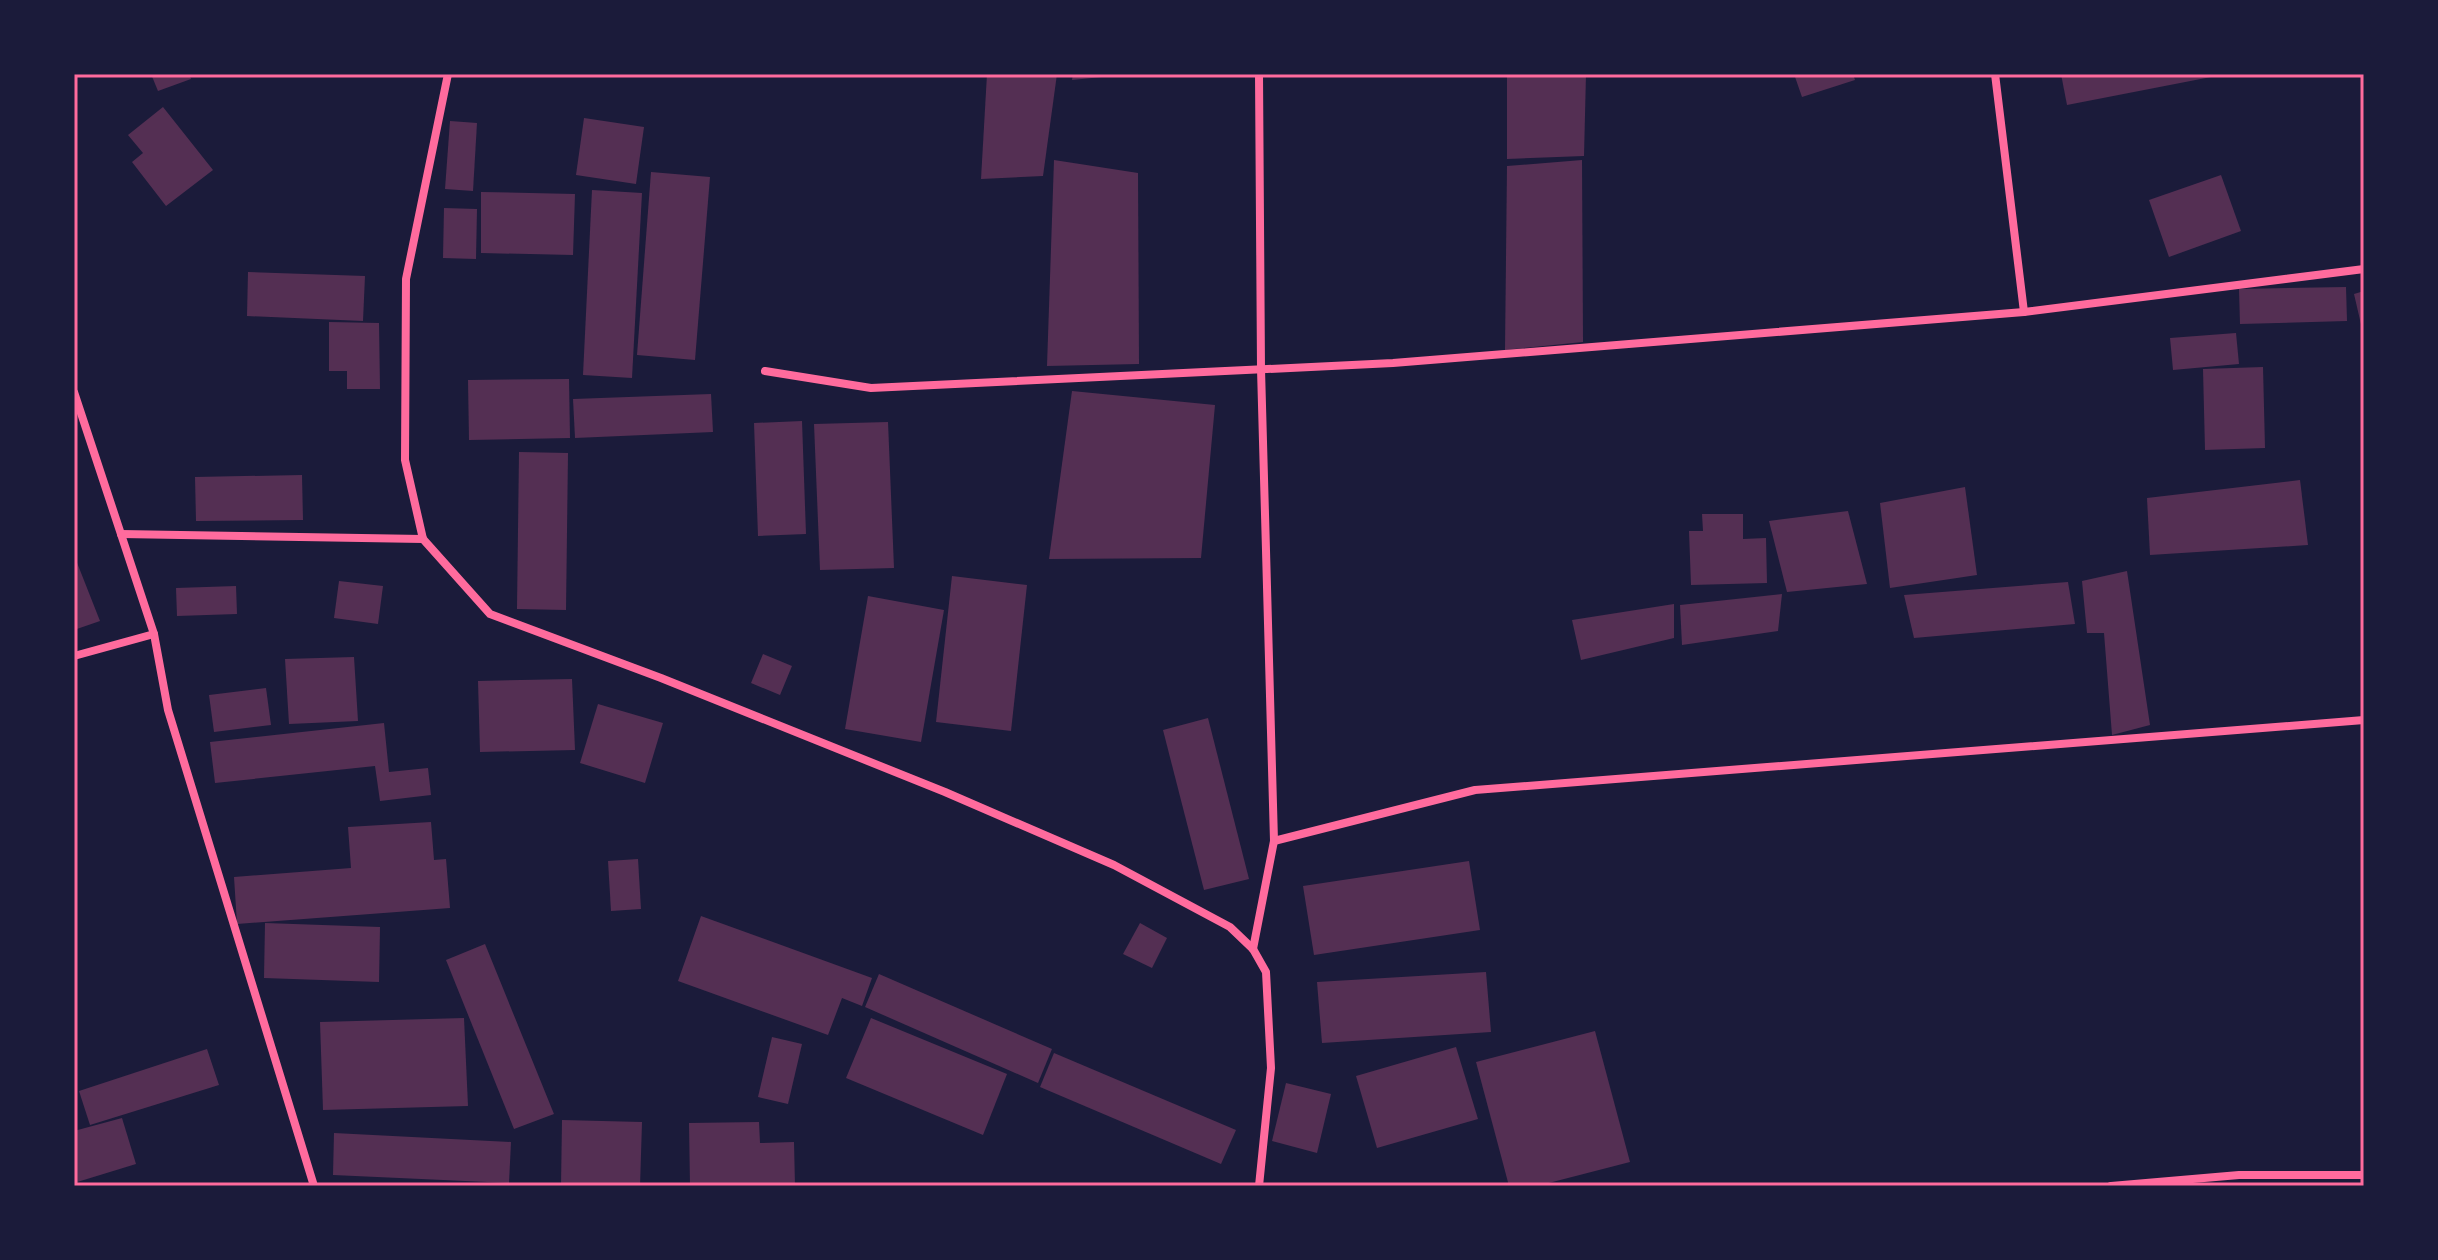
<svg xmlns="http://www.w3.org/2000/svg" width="2438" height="1260" viewBox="0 0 2438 1260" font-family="Lato,sans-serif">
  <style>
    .building { fill: #542f53 }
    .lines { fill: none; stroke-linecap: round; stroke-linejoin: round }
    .minor { stroke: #ff6b9d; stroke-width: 8 }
    .neatline { fill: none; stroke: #ff6b9d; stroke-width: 3 }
  </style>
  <rect width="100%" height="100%" fill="#1b1b3a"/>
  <!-- building -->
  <g class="building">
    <path d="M151 74H189L191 79 158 91Z"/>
    <path d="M987 74H1057L1043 176 981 179Z"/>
    <path d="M1073 74H1112V76L1072 80Z"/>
    <path d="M1507 74H1586L1584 156 1507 159Z"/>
    <path d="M1794 74H1853L1855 80 1802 97Z"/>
    <path d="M2061 74H2211V77L2067 105Z"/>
    <path d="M163 107 213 170 166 206 132 162 143 153 128 135Z"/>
    <path d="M584 118 644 127 636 184 576 175Z"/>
    <path d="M450 121 477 123 473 191 445 189Z"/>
    <path d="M1054 160 1138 173 1139 364 1047 366Z"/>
    <path d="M1582 160 1583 342 1505 350 1507 166Z"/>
    <path d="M651 172 710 177 695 360 637 355Z"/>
    <path d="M2221 175 2241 231 2169 257 2149 200Z"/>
    <path d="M592 190 642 193 632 378 583 375Z"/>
    <path d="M481 192 575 194 573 255 481 253Z"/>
    <path d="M444 208 477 209 476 259 443 258Z"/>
    <path d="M248 272 365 276 363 321 247 316Z"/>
    <path d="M2346 287 2347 321 2240 324 2239 289Z"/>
    <path d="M2364 291V333H2363L2354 294Z"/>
    <path d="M329 322 379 323 380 389H347V371H329Z"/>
    <path d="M2236 333 2239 364 2173 370 2170 338Z"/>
    <path d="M2263 367 2265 448 2205 450 2203 369Z"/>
    <path d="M569 379 570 438 469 440 468 380Z"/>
    <path d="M1072 391 1215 405 1201 558 1049 559Z"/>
    <path d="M711 394 713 432 575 438 573 399Z"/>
    <path d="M802 421 806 534 758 536 754 423Z"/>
    <path d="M888 422 894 568 820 570 814 424Z"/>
    <path d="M519 452 568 453 566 610 517 609Z"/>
    <path d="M302 475 303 520 196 521 195 477Z"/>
    <path d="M2300 480 2308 545 2150 555 2147 498Z"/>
    <path d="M1965 487 1977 575 1890 588 1880 503Z"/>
    <path d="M1848 511 1867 584 1787 592 1769 521Z"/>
    <path d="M1702 514H1743V539L1766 538 1767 583 1691 585 1689 531H1703Z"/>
    <path d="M74 555 100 621 74 630Z"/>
    <path d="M2127 571 2150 725 2112 735 2104 633H2087L2082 581Z"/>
    <path d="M952 576 1027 585 1011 731 936 722Z"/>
    <path d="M339 581 383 586 378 624 334 618Z"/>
    <path d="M2068 582 2075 624 1914 638 1904 595Z"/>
    <path d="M236 586 237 614 177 616 176 588Z"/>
    <path d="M1782 594 1778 631 1682 645 1680 605Z"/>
    <path d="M868 596 944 610 921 742 845 729Z"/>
    <path d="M1674 604V638L1581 660 1572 620Z"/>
    <path d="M763 654 792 666 780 695 751 683Z"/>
    <path d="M354 657 358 721 289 724 285 659Z"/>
    <path d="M572 679 575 750 480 752 478 681Z"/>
    <path d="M266 688 271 725 214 732 209 695Z"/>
    <path d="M598 704 663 723 645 783 580 763Z"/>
    <path d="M1208 718 1249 879 1204 890 1163 730Z"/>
    <path d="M384 723 389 772 428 768 431 795 380 801 375 766 215 783 210 742Z"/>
    <path d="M431 822 434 860 446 859 450 908 237 924 234 877 351 868 348 827Z"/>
    <path d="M638 859 641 909 611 911 608 861Z"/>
    <path d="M1469 861 1480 930 1314 955 1303 886Z"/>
    <path d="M701 916 872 978 862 1006 842 998 828 1035 678 981Z"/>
    <path d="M265 923 380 927 379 982 264 978Z"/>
    <path d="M1140 923 1167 938 1152 968 1123 954Z"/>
    <path d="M485 944 554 1114 514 1129 446 960Z"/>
    <path d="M1486 972 1491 1032 1322 1043 1317 982Z"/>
    <path d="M879 974 1052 1049 1038 1083 865 1007Z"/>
    <path d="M464 1018 468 1106 323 1110 320 1022Z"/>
    <path d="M871 1018 1007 1074 983 1135 846 1078Z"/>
    <path d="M1595 1031 1630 1162 1537 1186H1509L1476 1062Z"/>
    <path d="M772 1037 802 1044 788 1104 758 1097Z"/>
    <path d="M1456 1047 1478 1119 1377 1148 1356 1076Z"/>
    <path d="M207 1049 219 1085 90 1125 79 1091Z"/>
    <path d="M1054 1053 1236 1130 1221 1164 1040 1087Z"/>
    <path d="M1286 1083 1331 1094 1317 1153 1272 1141Z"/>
    <path d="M122 1118 136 1164 74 1183V1131Z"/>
    <path d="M562 1120 642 1122 640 1186H561Z"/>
    <path d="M759 1122 760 1143 794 1142 795 1186H690L689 1123Z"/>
    <path d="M334 1133 511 1142 509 1183 333 1175Z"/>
  </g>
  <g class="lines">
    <!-- minor -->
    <g class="minor">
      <path d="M448 74 406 279 405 460 423 539 490 614 661 678 945 792 1114 865 1230 927 1253 949 1266 972 1271 1068 1259 1186"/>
      <path d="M1995 74 2024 312"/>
      <path d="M765 371 871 388 1393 363 2024 312 2364 269"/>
      <path d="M74 392 154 634 168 710 314 1186"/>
      <path d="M121 534 423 539"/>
      <path d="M74 656 154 634"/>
      <path d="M1274 841 1475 790 2364 720"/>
      <path d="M1253 949 1274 841 1261 369 1259 74"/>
      <path d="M2111 1186 2239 1175H2364"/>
    </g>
  </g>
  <!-- border -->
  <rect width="2438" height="1260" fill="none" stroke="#1b1b3a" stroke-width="152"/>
  <rect x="76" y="76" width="2286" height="1108" class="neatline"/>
</svg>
